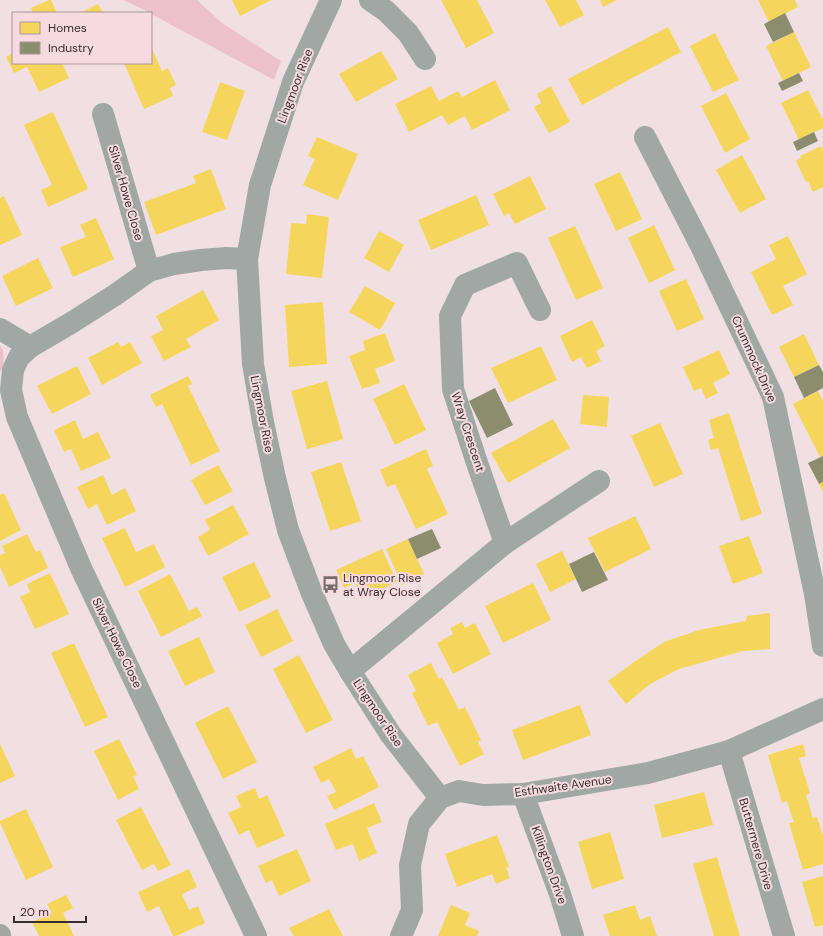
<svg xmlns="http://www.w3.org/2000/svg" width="823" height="936" viewBox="0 0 823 936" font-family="'DM Sans',sans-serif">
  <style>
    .green { fill: #edc1ca }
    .homes { fill: #f6d55c }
    .industry { fill: #8c8c6e }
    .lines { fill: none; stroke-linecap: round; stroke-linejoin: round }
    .street { stroke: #9fa8a5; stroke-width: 22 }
    .labels { text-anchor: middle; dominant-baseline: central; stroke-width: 4; stroke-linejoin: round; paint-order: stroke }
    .street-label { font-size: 12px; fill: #372d2f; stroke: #f7dadf }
    .poi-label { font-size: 12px; fill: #372d2f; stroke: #f7dadf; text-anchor: start }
  </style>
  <rect width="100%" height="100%" fill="#f1e0e3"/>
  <!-- green -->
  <g class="green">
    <path d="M123 0H197L222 23 281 61 274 80 151 14V13Z"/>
    <path d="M0 345 3 350 4 369 0 371Z"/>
  </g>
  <!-- homes -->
  <g class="homes">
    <path d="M49 0H51L57 13H33L31 8Z"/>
    <path d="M232 0H271L240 16Z"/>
    <path d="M441 0H477L494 33 466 48Z"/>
    <path d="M545 0H576L584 15 560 27Z"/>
    <path d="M600 0H617L603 7Z"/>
    <path d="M758 0H795L798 7 769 22Z"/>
    <path d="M98 4 103 13H80Z"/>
    <path d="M668 27 681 52 582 105 568 79Z"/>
    <path d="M794 32 811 67 783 81 766 46Z"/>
    <path d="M715 33 739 80 713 92 690 46Z"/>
    <path d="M152 49 162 71 168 68 176 85 170 88 173 96 144 109 124 63H151V50Z"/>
    <path d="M381 51 398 79 356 102 339 74Z"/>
    <path d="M13 53V63H62L69 78 39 92 27 67 14 73 6 57Z"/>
    <path d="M495 80 510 110 472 130 465 116 448 125 442 115 409 132 395 104 431 86 439 101 458 91 462 97Z"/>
    <path d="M220 82 245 91 227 140 202 132Z"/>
    <path d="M551 86 570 122 549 133 534 107 541 103 537 94Z"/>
    <path d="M808 90 822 118H823V128L799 140 781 103Z"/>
    <path d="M726 93 750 139 725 153 701 106Z"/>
    <path d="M53 112 88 189 48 207 41 190 52 185 24 125Z"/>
    <path d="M317 137 358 154 338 200 303 185 315 159 308 156Z"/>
    <path d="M821 146 823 151V187L813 192 808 181 806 182 796 161 801 158 800 156Z"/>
    <path d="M742 155 766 199 740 213 716 170Z"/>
    <path d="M211 169 226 209 156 235 144 202 196 183 193 176Z"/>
    <path d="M620 172 642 219 616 231 594 184Z"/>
    <path d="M530 176 546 209 515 224 509 213 504 216 493 194Z"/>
    <path d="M476 195 489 225 431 250 418 220Z"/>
    <path d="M4 196 22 235 0 245V198Z"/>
    <path d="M307 214 329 217 322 278 286 274 291 223 306 224Z"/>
    <path d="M96 218 114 259 73 277 60 247 86 237 80 225Z"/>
    <path d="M654 225 675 270 649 283 628 238Z"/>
    <path d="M575 226 603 288 576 300 548 238Z"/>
    <path d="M379 231 404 245 389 272 364 258Z"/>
    <path d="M788 236 807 274 783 286 793 305 772 315 751 272 776 259 769 245Z"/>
    <path d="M38 258 53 288 16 306 2 276Z"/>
    <path d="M686 279 704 319 677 331 659 291Z"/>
    <path d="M365 286 395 303 380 330 349 312Z"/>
    <path d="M203 290 219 320 186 339 191 347 164 361 151 336 163 330 156 316Z"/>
    <path d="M323 302 327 364 289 367 285 305Z"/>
    <path d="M592 320 605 346 596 351 601 361 587 368 581 357 572 362 560 336Z"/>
    <path d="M385 333 395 361 375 369 380 383 362 389 349 356 365 350 363 341Z"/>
    <path d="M804 334 819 365 794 377 779 347Z"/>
    <path d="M118 342 121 347 130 342 142 363 102 385 88 358Z"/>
    <path d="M541 346 557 380 508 403 491 368Z"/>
    <path d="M719 350 730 374 713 383 718 393 706 399 701 388 694 391 683 367Z"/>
    <path d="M77 366 91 394 52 414 37 386Z"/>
    <path d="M188 376 192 384 188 386 220 451 191 465 162 404 156 407 150 395Z"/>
    <path d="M327 381 343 439 307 449 291 391Z"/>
    <path d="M404 384 426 430 395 445 373 399Z"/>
    <path d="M818 391 823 401V456L820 457 793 404Z"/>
    <path d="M583 395 609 397 607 427 580 424Z"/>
    <path d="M729 413 762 514 741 521 718 448 711 450 708 440 714 438 709 420Z"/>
    <path d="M553 419 570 448 508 483 491 453Z"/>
    <path d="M75 420 83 439 98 432 111 458 81 471 71 449 64 452 54 430Z"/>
    <path d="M660 423 683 474 654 487 631 436Z"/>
    <path d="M426 449 433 466 427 469 448 514 416 529 395 484 387 487 380 470Z"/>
    <path d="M341 462 361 521 330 531 311 472Z"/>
    <path d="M218 465 233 491 205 505 191 480Z"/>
    <path d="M103 475 112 495 125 488 136 511 107 525 97 504 88 509 77 487Z"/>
    <path d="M823 482V492L819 484Z"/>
    <path d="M4 493 21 530 0 541V495Z"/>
    <path d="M233 505 249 534 208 556 198 537 210 530 205 520Z"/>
    <path d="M635 516 651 549 605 572 588 538Z"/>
    <path d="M125 528 136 552 154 544 165 567 125 587 102 538Z"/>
    <path d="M27 534 36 552 40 550 48 568 9 587 0 567V555L5 553 2 546Z"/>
    <path d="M749 536 763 573 733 584 719 546Z"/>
    <path d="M408 539 424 574 402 585 386 549Z"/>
    <path d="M382 549 397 582 362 598 355 583 344 588 336 570Z"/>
    <path d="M562 551 576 579 550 592 536 564Z"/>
    <path d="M254 562 271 597 239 612 222 577Z"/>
    <path d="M50 573 69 614 35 629 20 597 30 592 27 584Z"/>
    <path d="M170 574 189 611 197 607 202 616 161 637 138 591Z"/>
    <path d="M533 583 551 620 503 643 485 606Z"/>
    <path d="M277 609 293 641 261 657 245 625Z"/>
    <path d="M770 613V649L743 651 679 669 650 684 626 704 608 681 634 662 664 642 699 630 746 621 747 616Z"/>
    <path d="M462 622 465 628 475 623 491 654 453 674 437 643 453 634 450 628Z"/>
    <path d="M199 637 215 672 185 686 168 651Z"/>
    <path d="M74 643 108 717 85 727 51 653Z"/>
    <path d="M299 655 333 720 306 733 273 669Z"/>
    <path d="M431 663 439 679 442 677 459 710 465 707 481 740 478 742 484 754 460 766 437 722 428 726 412 693 416 691 408 675Z"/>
    <path d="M580 705 591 735 523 760 512 730Z"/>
    <path d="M228 706 257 762 223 779 195 723Z"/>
    <path d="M119 739 137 775 133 776 139 789 118 800 94 751Z"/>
    <path d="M0 744 15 776 0 783Z"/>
    <path d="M803 744 806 756 799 758 810 793 806 795 813 818 817 817 823 836V864L803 870 789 823 794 822 791 814 787 801 782 803 768 755Z"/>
    <path d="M351 748 356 759 363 756 379 787 334 810 327 796 336 792 329 779 321 783 313 767Z"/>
    <path d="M255 788 259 799 267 795 285 836 257 848 249 830 239 835 228 813 241 807 236 796Z"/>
    <path d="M704 792 713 825 662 838 654 805Z"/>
    <path d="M374 803 382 822 367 828 377 853 359 861 353 844 336 850 325 824Z"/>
    <path d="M141 807 171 865 158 871 154 864 142 870 116 820Z"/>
    <path d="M26 809 53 867 26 880 0 823V821Z"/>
    <path d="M610 832 624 879 592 889 578 842Z"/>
    <path d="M497 835 509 867 506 868 510 878 496 884 492 874 457 887 445 854Z"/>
    <path d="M297 849 311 881 279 896 272 880 266 883 258 866Z"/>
    <path d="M717 857 725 885 740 936H714L693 864Z"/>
    <path d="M189 869 197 887 182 894 189 910 198 906 205 923 176 936H173L159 906 147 912 138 892Z"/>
    <path d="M823 876V925L815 927 802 882Z"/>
    <path d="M66 895 73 908 63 913 74 936H39L32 922 52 913 47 904Z"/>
    <path d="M451 905 470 913 465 925 479 931 477 936H438Z"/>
    <path d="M635 905 640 920 650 916 657 936H610L603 915Z"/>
    <path d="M329 909 343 936H294L289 928Z"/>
  </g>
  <!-- industry -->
  <g class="industry">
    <path d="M785 13 794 32 773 42 764 24Z"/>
    <path d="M799 73 803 81 782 91 778 83Z"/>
    <path d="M814 132 818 141 797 151 793 142Z"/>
    <path d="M819 365 823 372V388L804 398 794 377Z"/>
    <path d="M495 388 513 425 487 438 469 401Z"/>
    <path d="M823 456V482L819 484 808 463Z"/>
    <path d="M432 529 441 548 417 559 408 539Z"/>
    <path d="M594 552 608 580 582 592 569 564Z"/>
  </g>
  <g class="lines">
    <!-- street -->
    <g class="street">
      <path d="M331 0 293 82 260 185 247 259 253 364 263 422 275 478 288 530 311 591 334 644 350 671 391 735 440 798"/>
      <path d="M370 0 386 11 408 33 425 59"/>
      <path d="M103 114 149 271"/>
      <path d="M645 137 701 246 773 397 815 594 823 646"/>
      <path d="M247 259 226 258 201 260 174 264 149 271 115 295 71 323 30 347 19 357 13 370 11 390 17 417 81 568 256 936"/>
      <path d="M0 329 30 347"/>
      <path d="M505 543 599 481"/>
      <path d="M350 671 505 543 477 463 453 389 450 316 465 285 517 263 540 310"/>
      <path d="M729 751 784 936"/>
      <path d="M523 794 560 894 573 936"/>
      <path d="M0 935V936"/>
      <path d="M401 936 412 910 410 865 419 824 440 798 459 791 483 795 523 794 648 773 729 751 823 709"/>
    </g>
  </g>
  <!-- icons -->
  <defs>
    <symbol id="bus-bare" viewBox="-9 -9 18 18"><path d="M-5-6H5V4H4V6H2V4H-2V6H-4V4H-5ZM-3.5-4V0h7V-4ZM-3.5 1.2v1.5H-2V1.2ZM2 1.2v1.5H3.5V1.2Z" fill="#786c6e" stroke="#f7dadf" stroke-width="2.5" paint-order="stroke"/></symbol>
  </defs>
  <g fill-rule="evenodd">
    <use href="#bus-bare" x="318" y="572" width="25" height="25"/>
  </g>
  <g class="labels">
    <!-- street labels -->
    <g class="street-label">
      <text transform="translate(295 86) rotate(-69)">Lingmoor Rise</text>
      <text transform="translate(126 193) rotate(74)">Silver Howe Close</text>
      <text transform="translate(754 359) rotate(66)">Crummock Drive</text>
      <text transform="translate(262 414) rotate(79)">Lingmoor Rise</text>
      <text transform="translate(468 432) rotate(72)">Wray Crescent</text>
      <text transform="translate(117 643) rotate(64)">Silver Howe Close</text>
      <text transform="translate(378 713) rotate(56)">Lingmoor Rise</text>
      <text transform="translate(563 786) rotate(-8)">Esthwaite Avenue</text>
      <text transform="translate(756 844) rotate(74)">Buttermere Drive</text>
      <text transform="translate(549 865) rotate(70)">Killington Drive</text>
    </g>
    <!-- poi labels -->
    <g class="poi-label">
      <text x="343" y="578">Lingmoor Rise<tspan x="343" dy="14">at Wray Close</tspan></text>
    </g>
  </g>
  <!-- legend -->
  <rect x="12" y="12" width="140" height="52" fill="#f7dadf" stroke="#aa9599"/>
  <rect x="20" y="22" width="20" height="12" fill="#f6d55c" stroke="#aa9599"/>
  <text x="48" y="32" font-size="12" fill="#372d2f">Homes</text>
  <rect x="20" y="42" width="20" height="12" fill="#8c8c6e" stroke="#aa9599"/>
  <text x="48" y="52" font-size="12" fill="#372d2f">Industry</text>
  <!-- scale -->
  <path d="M14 916v6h72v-6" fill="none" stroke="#372d2f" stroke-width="2"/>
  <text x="20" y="916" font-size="12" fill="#372d2f" stroke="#f7dadf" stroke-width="3" paint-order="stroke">20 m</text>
</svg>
